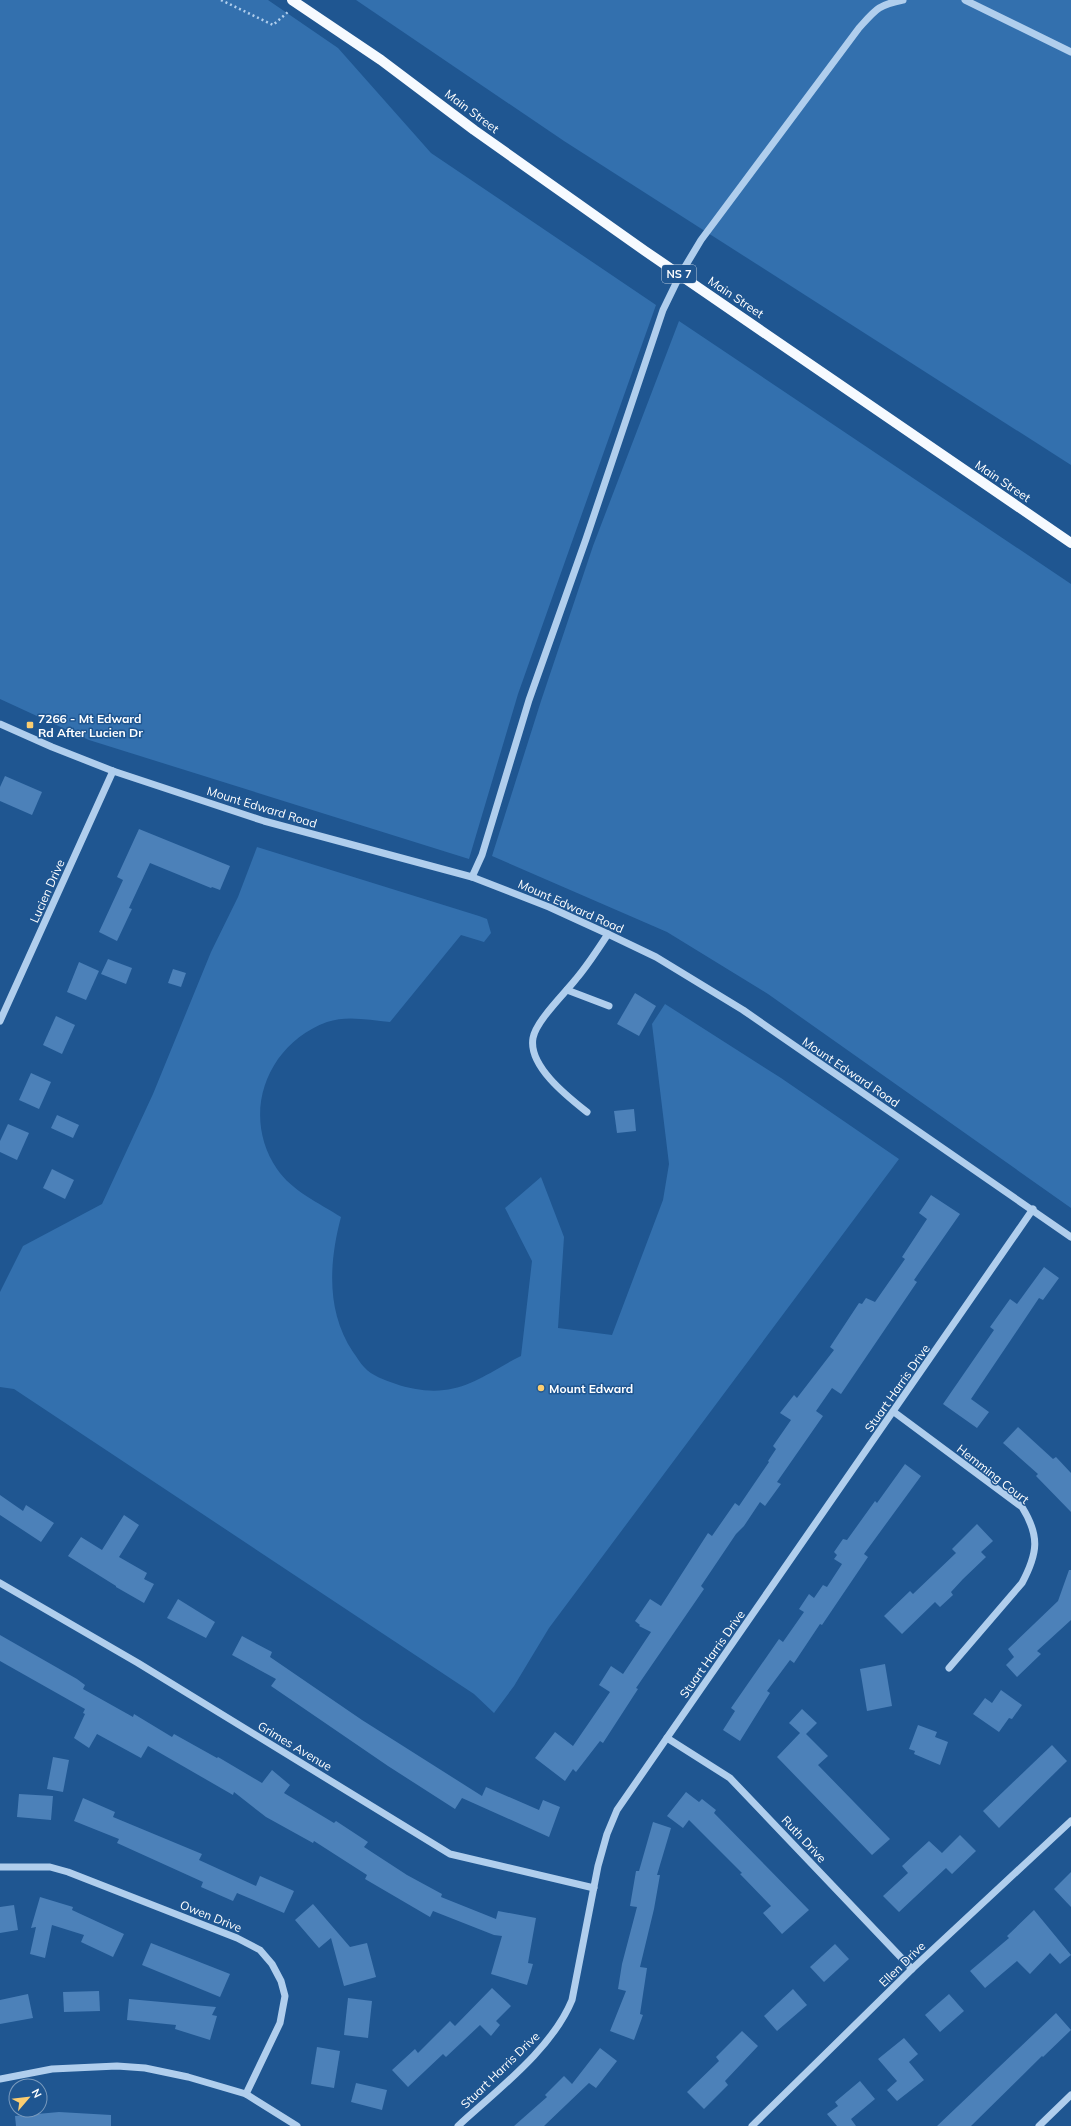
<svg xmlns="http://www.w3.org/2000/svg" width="1071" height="2126" viewBox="0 0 1071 2126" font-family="Mulish,sans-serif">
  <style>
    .green { fill: #3370ae }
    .building { fill: #4c81b9 }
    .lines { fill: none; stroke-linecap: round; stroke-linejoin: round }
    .path { stroke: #b0ceed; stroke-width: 2.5; stroke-dasharray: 2 3; stroke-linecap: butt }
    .minor { stroke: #b0ceed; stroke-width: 7 }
    .major { stroke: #f6faff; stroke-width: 10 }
    .poi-dot { fill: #fbcd70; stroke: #1f5691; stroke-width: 1.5 }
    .labels { text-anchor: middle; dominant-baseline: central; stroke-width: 3; stroke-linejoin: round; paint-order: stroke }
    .shield { fill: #1f5691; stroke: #bcccde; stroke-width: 1 }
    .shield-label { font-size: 11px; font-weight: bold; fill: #fff }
    .street-label { font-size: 12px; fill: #fff; stroke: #1f5691 }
    .poi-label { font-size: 12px; font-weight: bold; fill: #fff; stroke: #1f5691; text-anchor: start }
  </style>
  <rect width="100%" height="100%" fill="#1f5691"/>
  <!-- green -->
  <g class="green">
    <path d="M0 0H268L338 48 431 153 656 305 518 694 469 859 89 740 0 699Z"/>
    <path d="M356 0H1071V465L564 141Z"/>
    <path d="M679 321 1071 584V1208L768 994 667 932 492 856 541 701 593 546Z"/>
    <path d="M257 847 479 916 487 919 491 933 484 942 461 935 390 1022C369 1020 347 1015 327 1022 267 1044 240 1114 277 1169 292 1191 319 1203 341 1217 329 1262 326 1312 353 1352 357 1357 360 1363 364 1367 372 1376 385 1380 396 1384 410 1389 429 1392 444 1390 473 1387 496 1368 521 1356L532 1261 505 1208 541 1177 564 1237 558 1328 612 1335 663 1200 669 1164 652 1024 665 1004 781 1078 899 1159 549 1628 514 1686 494 1713 474 1694 14 1389 0 1387V1292L23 1246 102 1204 153 1094 211 952 238 897Z"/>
  </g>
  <!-- building -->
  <g class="building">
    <path d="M5 776 42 792 32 815 0 801V787Z"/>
    <path d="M139 829 230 866 220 890 212 887 211 888 150 863 129 908 132 909 117 941 99 932 123 880 117 877Z"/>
    <path d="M108 959 132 968 126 984 101 974Z"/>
    <path d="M79 962 99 971 86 1000 67 992Z"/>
    <path d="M173 969 186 973 181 987 168 983Z"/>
    <path d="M635 993 656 1006 639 1036 617 1024Z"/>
    <path d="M56 1016 75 1025 62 1054 43 1045Z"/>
    <path d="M31 1073 51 1082 39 1109 19 1100Z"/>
    <path d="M634 1109 636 1131 617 1133 614 1111Z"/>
    <path d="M57 1115 79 1125 73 1138 51 1128Z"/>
    <path d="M8 1124 29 1133 17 1160 0 1152V1141Z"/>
    <path d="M52 1169 74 1180 65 1199 43 1188Z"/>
    <path d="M931 1195 960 1214 914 1280 917 1282 841 1394 832 1388 816 1411 823 1416 777 1482 781 1484 765 1506 760 1502 744 1526 736 1534 701 1586 704 1589 636 1688 638 1689 603 1743 600 1741 576 1772 573 1769 565 1781 535 1758 555 1732 573 1746 610 1692 599 1685 611 1666 623 1674 651 1632 639 1626 640 1625 635 1621 650 1599 661 1606 708 1533 712 1536 735 1503 739 1506 769 1462 768 1461 776 1449 773 1446 791 1420 780 1413 794 1395 797 1398 834 1350 830 1347 859 1303 862 1304 866 1298 875 1302 905 1259 902 1257 927 1219 919 1213Z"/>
    <path d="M1044 1267 1059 1278 1043 1300 1039 1298 971 1399 989 1412 977 1428 943 1404 994 1330 990 1327 1010 1299 1017 1304Z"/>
    <path d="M1018 1427 1053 1459 1056 1457 1071 1473V1512L1036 1476 1038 1474 1003 1443Z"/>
    <path d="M905 1464 921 1476 864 1554 868 1557 822 1625 820 1624 794 1663 790 1660 767 1691 770 1693 740 1741 723 1730 735 1711 731 1708 779 1639 783 1642 804 1612 799 1609 809 1594 814 1598 823 1585 827 1587 842 1564 834 1559 837 1555 834 1552 843 1539 847 1540 875 1501 877 1503Z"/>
    <path d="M0 1495 23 1511 26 1505 54 1523 41 1542 0 1515Z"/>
    <path d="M124 1515 139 1525 119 1557 147 1573 144 1579 154 1584 144 1603 116 1587V1586L68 1556 81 1537 102 1550Z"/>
    <path d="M977 1524 993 1541 981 1552 986 1557 963 1579 951 1592 953 1595 940 1607 935 1602 902 1634 884 1616 910 1591 913 1594 956 1553 952 1549Z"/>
    <path d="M1069 1570H1071V1620L1037 1651 1041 1654 1017 1677 1006 1665 1014 1657 1008 1649 1058 1601Z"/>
    <path d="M178 1599 215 1622 206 1638 167 1618Z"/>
    <path d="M0 1635 77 1679 85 1685 83 1689 133 1717 134 1714 172 1737 174 1734 217 1758 218 1757 262 1783 272 1770 290 1785 284 1793 334 1823 336 1821 368 1842 364 1847 407 1875 442 1894 441 1897 496 1919 498 1911 536 1918 528 1963 533 1964 527 1985 491 1974 502 1936 494 1935 433 1911 430 1917 365 1879 367 1875 314 1841 313 1843 266 1817 234 1792 233 1795 148 1746 141 1758 97 1734 89 1748 74 1738 85 1714 83 1713 85 1709 0 1661Z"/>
    <path d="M242 1636 272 1652 270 1657 362 1720 482 1796 486 1787 539 1810 543 1800 560 1807 549 1837 462 1798 455 1809 388 1766 271 1686 276 1679 232 1655Z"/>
    <path d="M885 1664 892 1706 867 1711 860 1669Z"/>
    <path d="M1001 1690 1022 1705 1012 1719 1009 1718 999 1732 973 1714 985 1698 992 1703Z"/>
    <path d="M802 1709 817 1723 806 1734 828 1756 818 1765 890 1839 872 1855 777 1757 800 1733 789 1723Z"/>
    <path d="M918 1725 937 1732 935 1737 948 1742 940 1765 914 1754 915 1751 909 1749Z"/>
    <path d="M1052 1745 1067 1761 999 1828 983 1811Z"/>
    <path d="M53 1757 69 1760 63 1792 47 1789Z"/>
    <path d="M686 1792 699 1802 702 1799 716 1810 714 1813 809 1910 782 1934 763 1913 771 1906 740 1874 742 1873 689 1820 683 1828 667 1816Z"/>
    <path d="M19 1794 53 1796 51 1820 17 1817Z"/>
    <path d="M83 1798 115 1812 113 1817 202 1854 199 1860 256 1886 260 1876 294 1891 284 1913 237 1893 233 1901 201 1887 203 1882 117 1843 119 1839 74 1821Z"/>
    <path d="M653 1822 671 1828 657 1875H660L654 1909 640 1967 647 1968 640 2014 643 2015 634 2040 610 2031 626 1991 618 1989 622 1964 637 1907 630 1906 636 1871H639Z"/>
    <path d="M960 1835 976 1851 952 1874 946 1868 899 1912 883 1896 908 1873 902 1866 929 1841 942 1853Z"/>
    <path d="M1071 1872V1907L1054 1889Z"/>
    <path d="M40 1897 73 1907 72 1910 124 1934 113 1957 81 1942 84 1935 52 1925 45 1958 30 1954 36 1927 31 1928Z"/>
    <path d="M313 1904 350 1947 367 1943 376 1977 344 1986 331 1938 319 1948 295 1920Z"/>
    <path d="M14 1905 18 1930 0 1933V1907Z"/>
    <path d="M1034 1910 1071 1955 1060 1964 1050 1953 1030 1974 1017 1961 985 1988 970 1971 1009 1938 1007 1936Z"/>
    <path d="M151 1943 230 1974 220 1997 142 1965Z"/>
    <path d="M835 1944 849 1959 824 1982 810 1967Z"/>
    <path d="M492 1988 511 2006 496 2021 500 2025 491 2036 480 2025 446 2057 443 2054 408 2087 392 2070 415 2049 418 2053 450 2021 455 2026Z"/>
    <path d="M793 1989 807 2005 777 2031 764 2016Z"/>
    <path d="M99 1991 100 2011 64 2012 63 1992Z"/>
    <path d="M28 1994 33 2018 0 2024V2000Z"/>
    <path d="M949 1994 964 2011 940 2032 925 2015Z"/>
    <path d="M348 1998 372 2001 368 2038 344 2035Z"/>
    <path d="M129 1999 216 2007 212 2015 217 2016 210 2040 175 2029 176 2025 127 2020Z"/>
    <path d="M1056 2013 1071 2030 1043 2057 1042 2056 971 2126H937Z"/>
    <path d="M742 2031 758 2046 725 2081 728 2085 704 2109 687 2092 719 2061 716 2057Z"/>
    <path d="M904 2038 918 2054 909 2062 924 2080 897 2101 887 2090 897 2081 878 2059Z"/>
    <path d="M317 2047 340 2051 334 2088 311 2084Z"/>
    <path d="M600 2048 617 2061 596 2088 589 2083 544 2126H514L547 2097 545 2095 564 2076 572 2084Z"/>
    <path d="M860 2081 875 2099 851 2119 856 2126H837L827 2114 838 2106 835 2102Z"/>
    <path d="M356 2083 387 2090 382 2110 351 2102Z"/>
    <path d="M59 2112 111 2115V2126H16L15 2116Z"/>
  </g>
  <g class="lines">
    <!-- path -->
    <path class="path" d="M221 0 273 25 288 12"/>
    <!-- minor -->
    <g class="minor">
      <path d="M965 0 1071 52"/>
      <path d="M0 724 52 747 113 771 264 821 472 877 549 907 608 934 656 957 743 1010 1071 1237"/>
      <path d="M472 877 482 855 529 700 586 539 663 310 680 275 701 240 859 28C876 9 878 5 903 0"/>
      <path d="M567 990 609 1006"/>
      <path d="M0 1021 113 771"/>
      <path d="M587 1112C568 1097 528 1066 533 1038 536 1021 565 993 576 979 588 965 598 949 608 934"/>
      <path d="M894 1412 1022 1507C1040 1536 1038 1553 1022 1583L949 1668"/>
      <path d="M0 1583 138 1663 450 1854 594 1888"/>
      <path d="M667 1738 730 1778 912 1969"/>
      <path d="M0 1867H50L68 1872 237 1938 260 1950 272 1964 281 1981 285 1996 280 2023 246 2094"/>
      <path d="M0 2079 52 2069 117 2066 145 2068 188 2077 246 2094 297 2126"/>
      <path d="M458 2126C497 2090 552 2049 572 2000L598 1866 607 1834 617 1810 1033 1209"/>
      <path d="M752 2126 912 1969 1071 1821"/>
      <path d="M1039 2126 1071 2095"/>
    </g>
    <!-- major -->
    <path class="major" d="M292 0 381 60 474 130 645 251 1071 543"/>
  </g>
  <!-- markers -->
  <g class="poi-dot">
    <rect x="26" y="721" width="8" height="8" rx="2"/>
    <circle cx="541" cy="1388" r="4"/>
  </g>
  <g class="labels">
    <!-- shield labels -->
    <rect class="shield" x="662" y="265" width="34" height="18" rx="3"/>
    <g class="shield-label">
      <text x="679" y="274">NS 7</text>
    </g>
    <!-- street labels -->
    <g class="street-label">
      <text transform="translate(472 111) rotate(37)">Main Street</text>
      <text transform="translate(736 297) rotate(34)">Main Street</text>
      <text transform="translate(1003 481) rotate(34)">Main Street</text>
      <text transform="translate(262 807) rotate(17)">Mount Edward Road</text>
      <text transform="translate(47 891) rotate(-66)">Lucien Drive</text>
      <text transform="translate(571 906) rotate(24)">Mount Edward Road</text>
      <text transform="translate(851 1072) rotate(34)">Mount Edward Road</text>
      <text transform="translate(897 1388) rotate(-55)">Stuart Harris Drive</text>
      <text transform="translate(993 1474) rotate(38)">Hemming Court</text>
      <text transform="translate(712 1654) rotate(-55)">Stuart Harris Drive</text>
      <text transform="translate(295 1746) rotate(31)">Grimes Avenue</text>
      <text transform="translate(804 1839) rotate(47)">Ruth Drive</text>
      <text transform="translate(211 1916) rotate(22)">Owen Drive</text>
      <text transform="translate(902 1964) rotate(-44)">Ellen Drive</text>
      <text transform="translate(500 2070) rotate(-44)">Stuart Harris Drive</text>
    </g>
    <!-- poi labels -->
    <g class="poi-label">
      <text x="38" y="718">7266 - Mt Edward<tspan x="38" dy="14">Rd After Lucien Dr</tspan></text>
      <text x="549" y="1388">Mount Edward</text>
    </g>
  </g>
  <!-- north arrow -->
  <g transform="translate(28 2098) rotate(62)"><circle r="19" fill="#1f5691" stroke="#799abd"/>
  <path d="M0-3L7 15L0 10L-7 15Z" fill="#fbcd70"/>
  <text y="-6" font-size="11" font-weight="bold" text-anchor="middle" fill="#ffffff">N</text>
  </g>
</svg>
